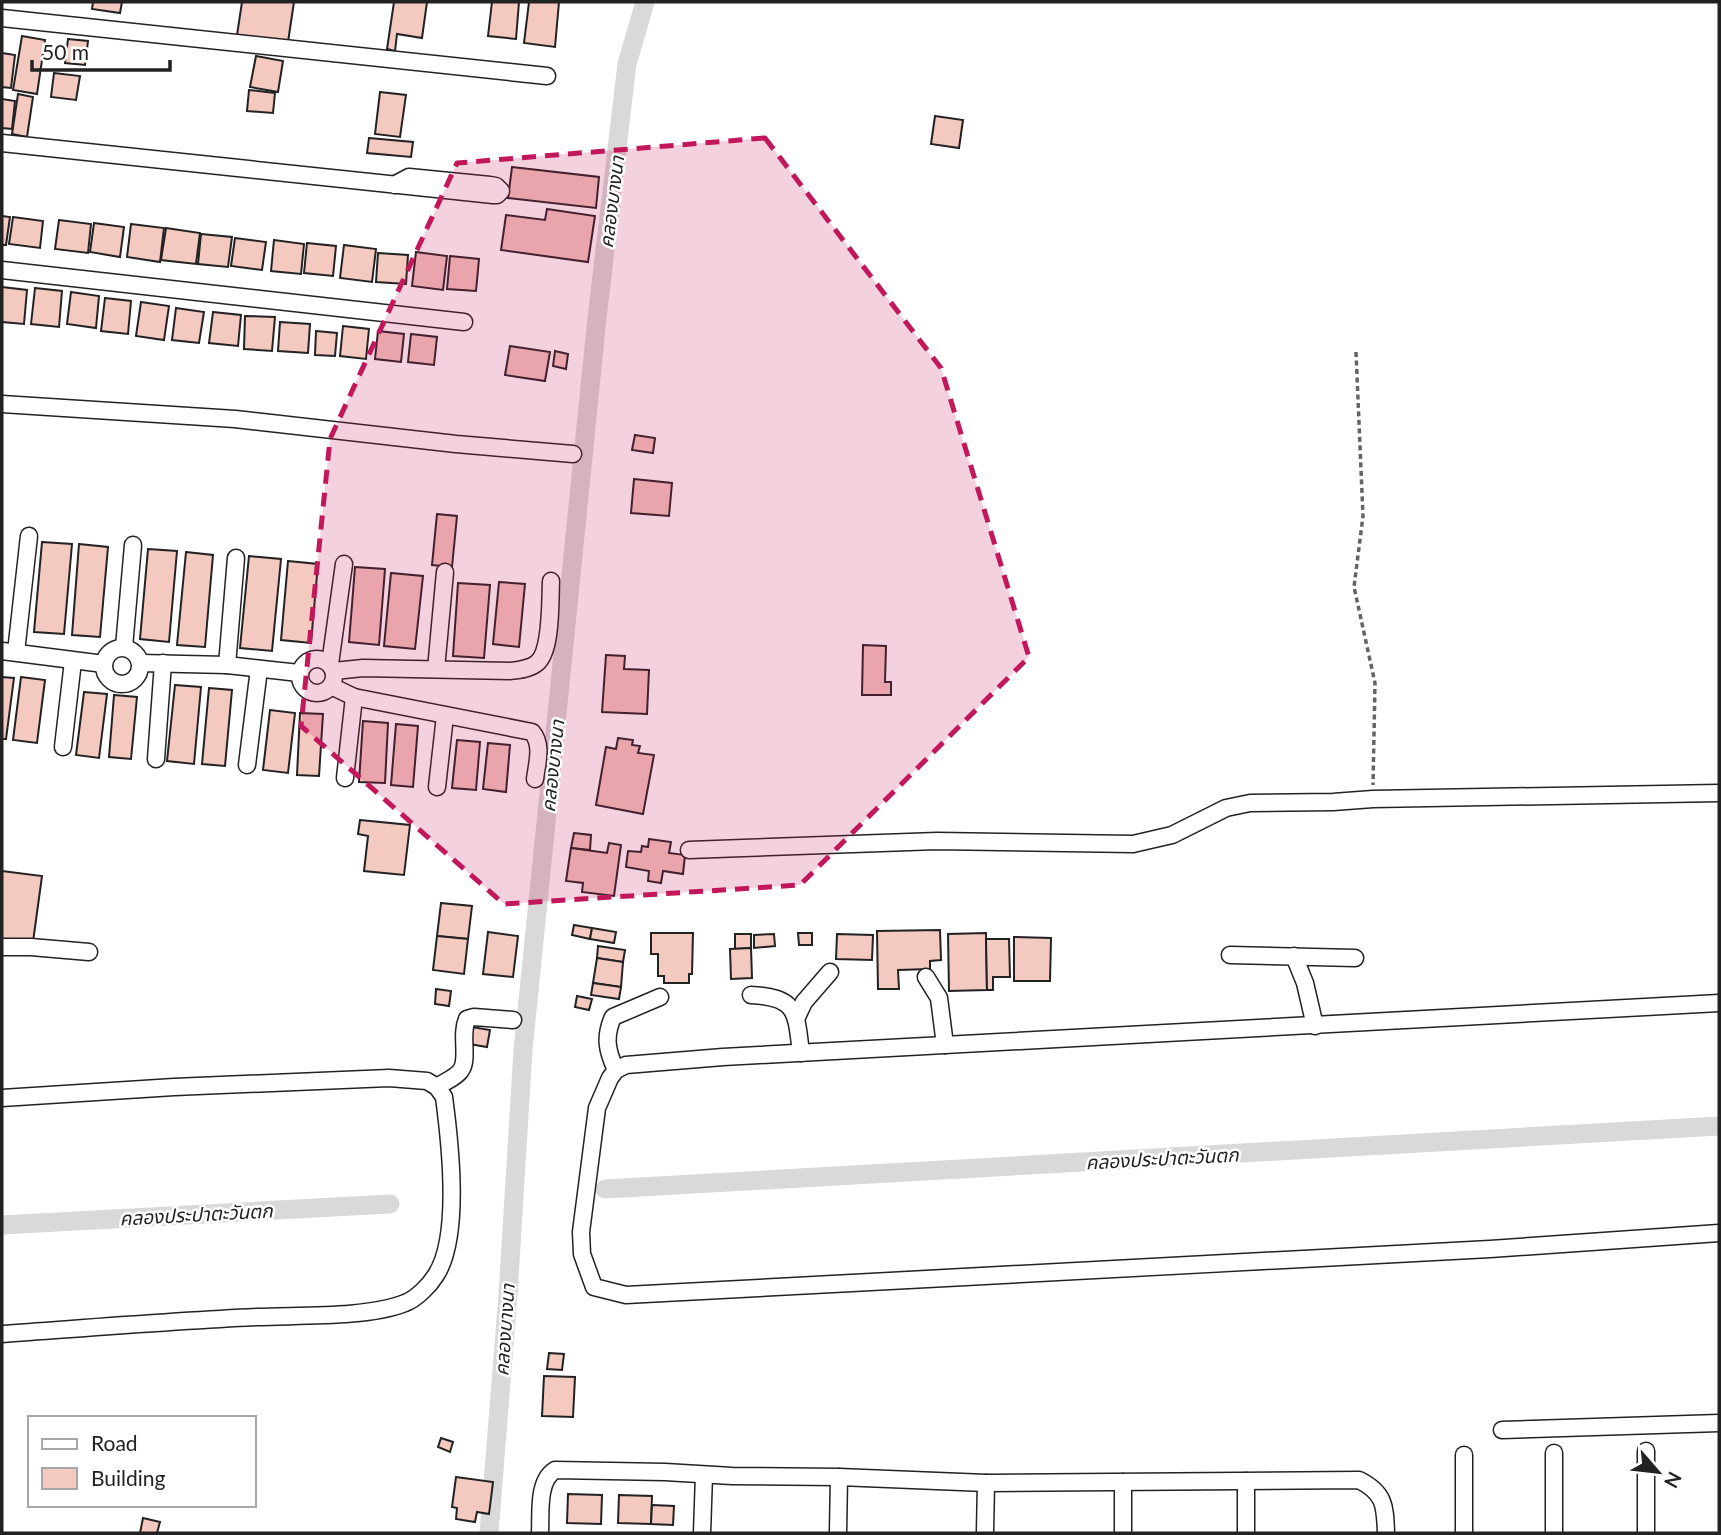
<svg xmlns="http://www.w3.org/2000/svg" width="1721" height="1535" viewBox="0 0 1721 1535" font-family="Lato,'Noto Sans Thai',sans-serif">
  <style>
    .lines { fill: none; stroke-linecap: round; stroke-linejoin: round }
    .canal { stroke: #d9d9d9; stroke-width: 19 }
    .building { fill: #f3c9c0; stroke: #222; stroke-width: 2 }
    .street-casing { stroke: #222; stroke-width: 19 }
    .path { stroke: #646464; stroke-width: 3.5; stroke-dasharray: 5 3.5; stroke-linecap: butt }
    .street { stroke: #fff; stroke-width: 16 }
    .marked { fill: #c2185b; fill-opacity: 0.2; stroke: #c2185b; stroke-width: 5; stroke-dasharray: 14 9; stroke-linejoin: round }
    .labels { text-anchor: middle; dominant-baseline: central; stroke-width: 5; stroke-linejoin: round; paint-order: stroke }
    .water-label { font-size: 19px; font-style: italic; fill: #222; stroke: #fff }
  </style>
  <rect width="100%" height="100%" fill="#fff"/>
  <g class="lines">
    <!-- canal -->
    <g class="canal">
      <path d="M605 1189 1719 1126"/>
      <path d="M2 1225 390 1204"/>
      <path d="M489 1533 508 1295 523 1050 597 318 627 64 645 2"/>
    </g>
  </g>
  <!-- building -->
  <g class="building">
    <path d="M93 2H122L120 13 92 9Z"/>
    <path d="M242 2H294L288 42 237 35Z"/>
    <path d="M394 2H427L422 38 397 34 395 51 387 49Z"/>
    <path d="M492 2H519L516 39 488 36Z"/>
    <path d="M529 2H559L555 47 524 43Z"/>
    <path d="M22 36 45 40 37 94 13 90Z"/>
    <path d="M68 39 88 41 85 65 65 63Z"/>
    <path d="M2 53 15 55 11 88 2 87Z"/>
    <path d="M256 56 283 61 278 92 250 87Z"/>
    <path d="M54 73 80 76 76 100 51 97Z"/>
    <path d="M249 90 275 93 273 113 247 111Z"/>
    <path d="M380 92 406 95 400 137 375 134Z"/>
    <path d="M18 94 33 97 27 137 12 134Z"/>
    <path d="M2 99 15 101 12 129 2 128Z"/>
    <path d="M935 116 963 120 959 148 931 144Z"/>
    <path d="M369 138 413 142 411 157 367 153Z"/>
    <path d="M512 167 599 177 596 208 508 198Z"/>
    <path d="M547 209 595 216 588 262 501 250 506 215 545 220Z"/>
    <path d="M2 216 10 217 6 245H2Z"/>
    <path d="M13 217 43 221 40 248 9 244Z"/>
    <path d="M59 220 91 224 88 253 55 249Z"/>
    <path d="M94 223 124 227 120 257 90 252Z"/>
    <path d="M131 224 164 228 160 262 127 257Z"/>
    <path d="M166 228 200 233 196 264 161 260Z"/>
    <path d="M201 234 232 237 228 267 198 264Z"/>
    <path d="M235 238 266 242 262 270 231 266Z"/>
    <path d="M274 240 304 244 301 274 271 271Z"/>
    <path d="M307 243 336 246 333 276 304 273Z"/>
    <path d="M344 245 376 249 372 282 340 278Z"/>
    <path d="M416 252 447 256 443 290 412 286Z"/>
    <path d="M378 253 408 255 406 284 376 282Z"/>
    <path d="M450 256 479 259 476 291 447 289Z"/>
    <path d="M2 287 27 290 24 324 2 322Z"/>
    <path d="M35 288 62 291 59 327 31 324Z"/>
    <path d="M71 292 99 296 96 328 67 324Z"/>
    <path d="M105 298 131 301 128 334 101 331Z"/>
    <path d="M141 302 169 306 164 340 136 336Z"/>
    <path d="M176 308 204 312 199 343 172 340Z"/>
    <path d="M213 312 241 315 238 346 209 343Z"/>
    <path d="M245 316 275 317 272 351 244 349Z"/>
    <path d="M280 322 310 324 308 353 278 351Z"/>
    <path d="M343 326 369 329 366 359 340 356Z"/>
    <path d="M316 331 337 333 335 356 315 355Z"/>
    <path d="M378 331 404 334 401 362 375 359Z"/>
    <path d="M411 334 437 337 434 365 408 362Z"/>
    <path d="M510 346 550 352 545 381 505 375Z"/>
    <path d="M555 351 568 354 566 369 553 366Z"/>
    <path d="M635 435 655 438 653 453 632 450Z"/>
    <path d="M634 479 672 483 669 516 631 513Z"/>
    <path d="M437 514 457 516 452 567 432 565Z"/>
    <path d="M42 542 72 544 64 634 34 632Z"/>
    <path d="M79 544 108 547 100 637 72 635Z"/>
    <path d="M148 549 177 551 169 642 140 639Z"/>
    <path d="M186 552 213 555 205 647 177 645Z"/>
    <path d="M249 556 281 559 272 651 240 648Z"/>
    <path d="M288 561 318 564 311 643 281 640Z"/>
    <path d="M355 567 385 569 379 645 349 642Z"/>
    <path d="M391 573 423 576 415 649 384 646Z"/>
    <path d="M499 582 525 584 519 647 493 644Z"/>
    <path d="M458 583 490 585 484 658 453 656Z"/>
    <path d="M863 645 886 646 885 682H891V695H862Z"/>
    <path d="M606 655 625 656 624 669 649 670 647 714 602 712Z"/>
    <path d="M2 677 14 678 6 739H2Z"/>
    <path d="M21 677 45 680 37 743 13 740Z"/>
    <path d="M175 685 201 687 194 764 167 761Z"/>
    <path d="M209 688 232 690 225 766 202 764Z"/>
    <path d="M84 692 107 694 99 758 76 755Z"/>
    <path d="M114 695 137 697 131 759 109 757Z"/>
    <path d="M270 710 295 713 288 773 263 770Z"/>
    <path d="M300 713 323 714 319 776 297 775Z"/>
    <path d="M363 721 388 723 385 783 359 782Z"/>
    <path d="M396 724 418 726 413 787 391 785Z"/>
    <path d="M618 738 633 740 632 745 640 746 638 753 654 755 643 814 596 805 606 747 616 749Z"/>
    <path d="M457 740 480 742 476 790 452 788Z"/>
    <path d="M488 743 510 745 506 792 483 789Z"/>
    <path d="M360 820 410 825 404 875 364 871 368 836 358 834Z"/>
    <path d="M574 833 591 835 590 850 571 848Z"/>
    <path d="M649 839 671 842 669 853 685 855 683 874 663 871 661 883 648 881 649 871 626 867 628 851 641 852 642 846 648 847Z"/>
    <path d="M609 843 621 845 614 896 582 892 583 883 566 881 571 848 607 853Z"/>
    <path d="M2 871 42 876 33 942 2 944Z"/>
    <path d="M441 903 472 906 468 939 437 936Z"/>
    <path d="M574 925 592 928 590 939 572 935Z"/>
    <path d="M592 928 616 932 614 943 590 939Z"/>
    <path d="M940 930 941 960 930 961V969L898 970 899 989H878L877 931Z"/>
    <path d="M488 932 518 936 513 977 483 974Z"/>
    <path d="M651 933H693L692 974H689V983H664V976H658V954H651Z"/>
    <path d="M798 933H812V945H799Z"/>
    <path d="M986 933 987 990 949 991 948 934Z"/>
    <path d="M735 934H751V948L735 949Z"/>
    <path d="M774 934 775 946 754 948V935Z"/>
    <path d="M837 934 873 935 872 960 836 959Z"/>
    <path d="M437 936 468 939 464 974 433 970Z"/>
    <path d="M1014 937 1051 938 1050 981H1014Z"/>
    <path d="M986 939H1009L1010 977H993V990H987Z"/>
    <path d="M598 946 625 950 623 962 597 958Z"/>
    <path d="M751 948 752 978 731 979 730 949Z"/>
    <path d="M597 958 623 962 621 987 593 983Z"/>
    <path d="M593 983 621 987 619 999 591 995Z"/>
    <path d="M436 989 451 991 449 1006 435 1004Z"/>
    <path d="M577 996 592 999 589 1010 575 1007Z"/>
    <path d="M472 1027 490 1030 487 1047 469 1044Z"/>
    <path d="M549 1353 564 1354 562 1370 547 1369Z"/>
    <path d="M544 1376 575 1377 573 1417 542 1416Z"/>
    <path d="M441 1438 453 1442 450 1452 438 1447Z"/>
    <path d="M456 1477 493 1482 489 1514 477 1512 475 1522 456 1519 457 1508 452 1507Z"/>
    <path d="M568 1494 602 1495 601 1524 567 1523Z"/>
    <path d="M619 1495 652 1496 651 1524 618 1523Z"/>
    <path d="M652 1505 674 1506 673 1525 651 1524Z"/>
    <path d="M143 1518 160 1522 157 1533H140Z"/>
  </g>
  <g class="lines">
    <defs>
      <g id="street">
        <path d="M2 18 547 76"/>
        <path d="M2 143 493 195H497L501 191 496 186 490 185 409 177 394 185"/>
        <path d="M2 270 464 322"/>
        <path d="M2 404 235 419 456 444 573 454"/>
        <path d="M124 647 133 545"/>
        <circle cx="122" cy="666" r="18"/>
        <path d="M2 651 104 664"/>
        <path d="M16 652 29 536"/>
        <circle cx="317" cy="676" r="17"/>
        <path d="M140 663 227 665 299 673"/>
        <path d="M330 664 344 564"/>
        <path d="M227 665 236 558"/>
        <path d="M436 669 445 572"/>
        <path d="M334 671 363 668 510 671C519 670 530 669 537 663 552 651 550 600 551 581"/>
        <path d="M331 686 354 697 532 732C543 745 537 763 535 779"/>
        <path d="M63 747 73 661"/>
        <path d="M156 759 163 663"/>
        <path d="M247 765 259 669"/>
        <path d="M345 778 354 697"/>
        <path d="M437 787 445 716"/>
        <path d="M689 850 937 841 1133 844 1172 835 1226 808 1250 803 1333 802 1373 799 1719 793"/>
        <path d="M2 947H31L89 952"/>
        <path d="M1230 955 1355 958"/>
        <path d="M1294 956 1305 983 1315 1026"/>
        <path d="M926 977 939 998 945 1045"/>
        <path d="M751 995C798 997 796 1013 801 1053"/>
        <path d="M1719 1003 723 1057 626 1065 616 1070 610 1078 597 1108 581 1232 582 1254 594 1287 626 1295 1490 1249 1719 1233"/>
        <path d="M796 1019 804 1002 830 972"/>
        <path d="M616 1070C607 1051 604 1037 613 1017L660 997"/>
        <path d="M437 1087C444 1082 457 1077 461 1070 469 1059 460 1035 467 1019L474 1017 513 1020"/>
        <path d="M2 1098 174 1087 389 1078 427 1081 437 1087 444 1097C450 1142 461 1236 436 1275 429 1286 416 1299 405 1303 368 1318 298 1315 257 1317 172 1321 87 1328 2 1334"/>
        <path d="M1502 1430 1719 1423"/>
        <path d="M1554 1453V1533"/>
        <path d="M1246 1481V1533"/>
        <path d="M1123 1482V1533"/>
        <path d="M540 1533C541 1514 537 1481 555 1470L665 1472 732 1476 839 1477 986 1483 1359 1480C1385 1493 1385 1506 1386 1533"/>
        <path d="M702 1533 704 1475"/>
        <path d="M838 1533 839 1477"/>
        <path d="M985 1533 986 1483"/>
        <path d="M1464 1533V1455"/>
        <path d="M1646 1533V1451"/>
      </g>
    </defs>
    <!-- street casing -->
    <use href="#street" class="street-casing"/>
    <!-- path -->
    <path class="path" d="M1356 352 1363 516 1354 587 1375 683 1373 785"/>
    <!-- street -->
    <use href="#street" class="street"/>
  </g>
  <!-- marked area -->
  <path class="marked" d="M765 138 941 368 1029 657 800 885 504 904 301 726 330 439 457 163Z"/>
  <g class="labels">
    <!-- water labels -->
    <g class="water-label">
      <text transform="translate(611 202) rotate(-83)">คลองบางนา</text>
      <text transform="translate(552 766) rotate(-84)">คลองบางนา</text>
      <text transform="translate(1162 1158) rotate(-3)">คลองประปาตะวันตก</text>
      <text transform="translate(196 1214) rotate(-3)">คลองประปาตะวันตก</text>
      <text transform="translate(504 1330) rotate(-86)">คลองบางนา</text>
    </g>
  </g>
  <!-- border -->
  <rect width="1721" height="1535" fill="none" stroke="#222222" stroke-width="7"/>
  <!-- legend -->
  <rect x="28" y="1416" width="228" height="91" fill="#ffffff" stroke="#a7a7a7" stroke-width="2"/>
  <rect x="42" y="1439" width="35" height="10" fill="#ffffff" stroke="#a7a7a7" stroke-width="2"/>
  <text x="91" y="1451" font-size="21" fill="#222222">Road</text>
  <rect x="42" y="1468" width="35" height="21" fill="#f3c9c0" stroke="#a7a7a7" stroke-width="2"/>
  <text x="91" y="1486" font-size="21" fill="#222222">Building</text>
  <!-- north arrow -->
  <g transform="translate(1658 1472) rotate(118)" stroke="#ffffff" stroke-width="5" paint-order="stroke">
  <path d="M0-5L12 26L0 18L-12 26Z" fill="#222222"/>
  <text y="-10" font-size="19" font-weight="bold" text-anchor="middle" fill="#222222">N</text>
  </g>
  <!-- scale -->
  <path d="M32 60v10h138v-10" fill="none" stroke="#222222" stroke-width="3.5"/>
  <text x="42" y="60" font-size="21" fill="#222222" stroke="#ffffff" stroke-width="5" paint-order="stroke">50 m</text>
</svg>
